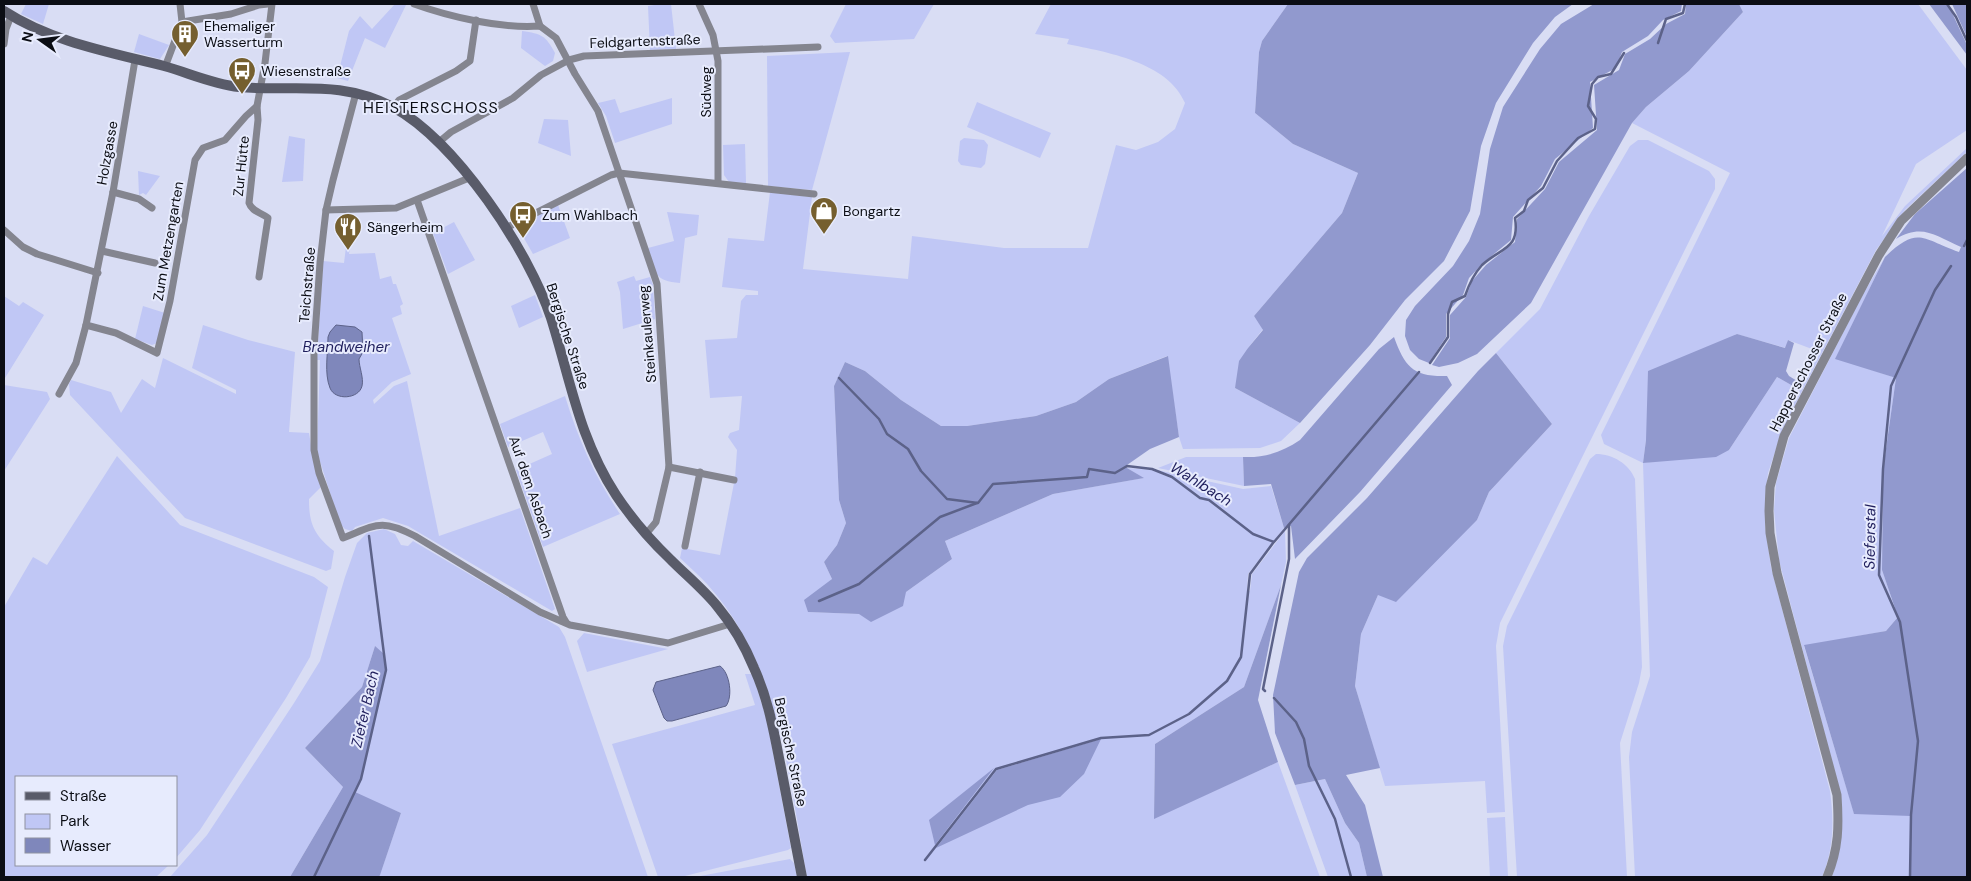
<svg xmlns="http://www.w3.org/2000/svg" width="1971" height="881" viewBox="0 0 1971 881" font-family="'DM Sans',sans-serif">
  <style>
    .green { fill: #c0c7f5; fill-rule: evenodd }
    .forest { fill: #9199ce }
    .water { fill: #7f87bb; stroke: #5c6289 }
    .lines { fill: none; stroke-linecap: round; stroke-linejoin: round }
    .stream { stroke: #5c6289; stroke-width: 2.5 }
    .minor { stroke: #84858f; stroke-width: 7 }
    .tertiary { stroke: #84858f; stroke-width: 9 }
    .secondary { stroke: #595b69; stroke-width: 10 }
    .labels { text-anchor: middle; dominant-baseline: central; stroke-width: 4; stroke-linejoin: round; paint-order: stroke }
    .poi-label { font-size: 14px; fill: #0b0d14; stroke: #e7ebfd; text-anchor: start }
    .street-label { font-size: 14px; fill: #0b0d14; stroke: #e7ebfd }
    .water-label { font-size: 15px; font-style: italic; fill: #201f5d; stroke: #e7ebfd }
    .quarter-label { font-size: 16px; letter-spacing: 1px; fill: #0b0d14; stroke: #e7ebfd }
  </style>
  <rect width="100%" height="100%" fill="#d9ddf4"/>
  <!-- green -->
  <g class="green">
    <path d="M26 4H49L43 24 21 14Z"/>
    <path d="M395 4 406 5 385 48 365 38 348 81 337 78 349 31 360 16 372 29Z"/>
    <path d="M661 4H671L676 49 650 50 648 6Z"/>
    <path d="M846 4H934L914 39 835 43 830 36Z"/>
    <path d="M1051 4H1288L1262 41 1259 52 1255 113 1293 144 1358 173 1342 213 1254 316 1263 329 1248 348 1235 388 1300 423 1281 441 1260 448 1183 449 1179 437 1167 356 1109 379 1076 402 1036 416 967 426H941L901 400 865 371 845 362 834 386 839 500 846 523 837 545 824 562 832 579 808 612 859 614 906 592 952 559 945 541 1053 494 1143 478 1127 468 1157 470 1243 489 1271 486 1284 528 1248 574 1247 591H1250L1252 574 1285 531 1286 562 1281 585 1244 687 1155 744 1154 818 1278 762 1320 877H807C788 776 780 664 707 584 699 575 689 567 680 558L682 548 720 555 735 478 737 450 728 437 730 433 739 430 742 396 710 398 705 340 737 338 741 301 746 295H758V291L722 287 728 238 764 241 770 192 812 197 803 269 908 279 912 236 1004 248H1088L1116 145 1136 150 1158 142 1175 129 1185 103C1168 62 1106 52 1067 44L1069 39 1035 34Z"/>
    <path d="M1739 4H1918L1967 70V130L1916 164 1882 236 1905 206 1967 148V152L1905 210 1876 250 1799 397 1779 440 1768 473 1766 489 1765 525 1771 567 1830 791C1834 821 1834 849 1822 877H1635L1629 757 1632 732 1650 676 1643 463 1604 444 1601 435 1730 173 1632 123 1646 107 1689 71 1743 12ZM1736 334 1786 348 1788 340 1820 352 1800 390 1777 377 1729 450 1643 463 1646 440Z"/>
    <path d="M522 31C542 34 545 35 555 53L553 61 545 66 521 48Z"/>
    <path d="M139 34 169 45 160 59 134 52Z"/>
    <path d="M850 52 812 190 768 186 767 56Z"/>
    <path d="M672 98V124L615 143 606 116 598 103 615 99 620 113Z"/>
    <path d="M977 102 1051 133 1040 158 967 127Z"/>
    <path d="M544 119 568 120 571 156 538 143Z"/>
    <path d="M289 136 305 139 303 181 282 182Z"/>
    <path d="M964 138 984 140 988 145 985 164 981 168 961 165 958 161 960 141Z"/>
    <path d="M1638 140H1648L1709 171 1715 179V189L1500 623 1496 646 1505 812 1487 813 1485 781 1385 786 1355 686 1361 634 1378 595 1477 520 1489 492 1552 424 1496 353 1540 309 1589 216 1630 146Z"/>
    <path d="M745 144 746 183 729 182 724 175 723 145Z"/>
    <path d="M138 171 160 176 146 195 143 193 139 195Z"/>
    <path d="M558 205 570 238 533 254 517 226Z"/>
    <path d="M667 212 699 215 697 235 685 238 680 283C652 281 656 271 648 248L674 241Z"/>
    <path d="M454 222 475 260 448 274 433 233Z"/>
    <path d="M344 232 352 233 349 254 375 253 380 279 391 276 393 284H396L403 304 400 306 402 314 392 318 411 374 392 382 373 400 374 404 394 386 407 381 439 536 520 508 555 609 552 611 408 526 383 518 355 527 352 531 345 529 340 524 317 452 320 360H317L323 261 344 263 347 239 343 238Z"/>
    <path d="M1885 257 1836 358 1896 378 1883 470 1882 570 1898 617 1886 631 1804 646 1854 813 1911 815 1910 877H1832C1842 848 1843 822 1840 792L1779 560 1774 510 1776 483 1789 438 1862 296Z"/>
    <path d="M634 276 636 281 650 277 653 285 655 319 623 329 620 292 617 282Z"/>
    <path d="M535 295 543 317 519 328 511 306Z"/>
    <path d="M4 296 19 306 23 302 44 315 5 378Z"/>
    <path d="M143 306 165 313 157 343 152 345 135 339Z"/>
    <path d="M203 325 248 340 295 352 289 432 309 433 313 457 321 487 309 499C309 524 314 535 334 551L331 569 326 571 185 518 70 395 69 384 71 380 111 392 121 413 142 379 155 388 163 358 236 394V390L192 368Z"/>
    <path d="M4 385 47 392 50 399 4 471Z"/>
    <path d="M565 396C578 439 595 477 620 514L543 547 516 470 552 454 543 432 508 447 500 424Z"/>
    <path d="M1596 454C1613 454 1629 464 1635 479L1642 667 1639 683 1620 743 1627 877H1517L1503 646 1507 626 1590 459Z"/>
    <path d="M117 456 180 525 314 577 328 587 310 657 286 698 200 830 176 858V777H16V865H169L156 877H4V607L33 557 47 565Z"/>
    <path d="M1186 457H1243L1244 486 1158 468Z"/>
    <path d="M384 529 395 534 401 545 408 546 413 541 559 627 565 637 648 877H379L401 813 354 793 361 779 375 646 362 687 305 748 343 787 290 877H170L207 835 294 703 320 661 345 577 357 543 367 533Z"/>
    <path d="M584 633 668 649 587 672 577 641Z"/>
    <path d="M745 674H751L754 679 767 721 791 848 788 850 681 877H658L612 744 755 705Z"/>
    <path d="M1325 779 1345 823 1359 843 1367 877H1328L1295 785Z"/>
    <path d="M1505 817 1508 877H1490L1487 818Z"/>
    <path d="M790 859 794 863 797 877H695Z"/>
  </g>
  <!-- forest -->
  <g class="forest">
    <path d="M1288 4H1573L1555 17 1533 43 1496 103 1481 146 1470 211 1444 261 1405 300 1370 345 1300 423 1235 388 1239 361 1248 348 1263 330 1254 316 1342 213 1358 173 1293 144 1255 113 1259 52 1262 41Z"/>
    <path d="M1594 4H1682L1681 11 1663 20 1648 36 1622 52 1616 68 1590 82 1593 128 1555 159 1541 186 1513 217 1511 240 1483 263 1469 278 1463 295 1446 314V337L1429 363 1419 359 1410 350 1405 336 1406 320 1415 306 1453 266 1469 241 1480 214 1490 149 1503 107 1540 49 1561 24Z"/>
    <path d="M1686 4H1739L1743 12 1689 71 1646 107 1632 123 1531 303 1477 354 1458 363 1439 367 1432 365 1450 338V315L1466 297 1472 281 1486 265 1515 242 1517 219 1545 189 1559 162 1597 130 1594 85 1619 70 1625 54 1650 39 1666 24 1685 14Z"/>
    <path d="M1929 4H1948L1967 45V55Z"/>
    <path d="M1952 4H1967V37Z"/>
    <path d="M1967 168V877H1910L1911 816 1854 814 1804 645 1886 631 1898 617 1882 570 1883 470 1896 378 1835 359 1885 257C1918 225 1922 239 1959 252L1961 247C1936 236 1922 223 1896 239L1915 214Z"/>
    <path d="M1737 334 1785 348 1788 340 1794 343 1786 371 1789 376 1802 384 1800 390 1777 377 1729 450 1716 457 1643 463 1646 440 1648 371Z"/>
    <path d="M1394 337C1405 367 1413 377 1447 376L1452 385 1360 492 1295 559 1291 526 1284 528 1271 484 1244 486 1243 457C1265 458 1282 452 1300 440L1379 349Z"/>
    <path d="M1496 353 1552 424 1489 492 1477 520 1396 602 1378 595 1361 634 1355 686 1380 768 1346 775 1365 805 1383 877H1367L1359 843 1345 823 1325 779 1295 785 1275 733 1273 695 1299 572 1307 558 1367 498 1478 371Z"/>
    <path d="M1168 356 1179 437 1150 449 1127 465V468L1144 478 1053 494 945 541 952 559 906 592 903 606 871 622 859 614 808 612 804 600 832 579 824 562 837 545 846 523 839 500 834 386 845 362 865 371 901 400 941 426H967L1036 416 1076 402 1109 379Z"/>
    <path d="M1281 585 1258 700 1278 762 1154 819 1155 744 1244 687Z"/>
    <path d="M375 646 384 654 386 670 361 779 355 792 401 813 380 875 379 877H290L343 787 305 748 362 687Z"/>
    <path d="M1101 739 1084 774 1060 797 1028 805 936 848 997 770Z"/>
    <path d="M994 768 935 845 929 820Z"/>
  </g>
  <!-- water -->
  <g class="water">
    <path d="M336 325 355 327 362 332 363 352 359 359C359 367 364 378 362 386 359 399 335 401 330 388 324 373 328 353 328 337L330 332Z"/>
    <path d="M720 666C730 673 733 697 726 706L672 721H667L664 718 653 690 656 682Z"/>
  </g>
  <g class="lines">
    <!-- stream -->
    <g class="stream">
      <path d="M1947 4 1956 17 1967 41"/>
      <path d="M1658 43 1666 19 1683 13 1685 4"/>
      <path d="M1964 246 1967 240"/>
      <path d="M1430 363 1448 337V314L1452 302 1465 296C1469 284 1473 275 1482 265 1501 247 1520 250 1515 218L1524 211 1528 200 1543 188 1557 161 1578 138 1595 129 1596 119 1588 106 1592 84 1598 77 1611 74 1624 53"/>
      <path d="M839 378 879 419 887 434 908 449 921 471 947 499 978 503 993 484 1087 477 1089 469 1115 473 1127 466 1152 469 1172 477 1200 498 1209 500 1253 534 1274 542 1419 372"/>
      <path d="M819 601 859 584 940 517 977 503"/>
      <path d="M1265 691 1263 689 1289 559V525"/>
      <path d="M1274 698 1296 722 1304 739 1309 766 1335 819 1351 877"/>
      <path d="M925 860 996 769 1101 738 1149 735 1189 714 1227 681 1241 657 1250 574 1273 543"/>
      <path d="M314 877 361 779 386 670 369 536"/>
      <path d="M1910 877 1911 815 1918 741 1900 622 1879 575 1883 469 1891 386 1935 290 1951 266"/>
    </g>
    <!-- minor -->
    <g class="minor">
      <path d="M180 4 182 22"/>
      <path d="M414 4C450 17 502 29 540 26L556 38 575 74 598 111 657 284 669 467 656 522 646 534"/>
      <path d="M533 4 540 26"/>
      <path d="M699 4 713 35 718 61V183"/>
      <path d="M4 44 6 29 11 16"/>
      <path d="M165 67 182 22 231 14 259 5 268 4"/>
      <path d="M356 93 333 180 326 210 320 263 314 349V450L319 473 343 538C376 525 381 518 415 536L540 612 570 625 668 643 730 624"/>
      <path d="M257 106 258 120 249 203C252 212 261 212 268 218L259 277"/>
      <path d="M393 108 399 100 456 71 470 61 476 20"/>
      <path d="M439 142 451 132 513 98 541 75 569 60 584 56 818 47"/>
      <path d="M113 192 139 199 152 208"/>
      <path d="M417 200 563 617 566 622"/>
      <path d="M326 210 396 208 469 178"/>
      <path d="M506 228 611 175 619 173 814 194"/>
      <path d="M4 230 23 247 37 254 98 273"/>
      <path d="M102 251 155 263"/>
      <path d="M86 325 116 333 157 353 170 301 195 160 203 148 225 140 246 116 257 106 265 63 272 4"/>
      <path d="M59 394 76 363 86 325 113 192 135 60"/>
      <path d="M669 467 734 480"/>
      <path d="M685 546 700 472"/>
    </g>
    <!-- tertiary -->
    <path class="tertiary" d="M1827 877C1839 848 1839 826 1837 795L1777 573 1770 533 1769 511 1770 487 1784 436 1879 255 1901 221 1967 158"/>
    <!-- secondary -->
    <path class="secondary" d="M4 11C52 42 109 52 164 66 189 73 213 84 239 87 295 92 339 79 393 107 456 141 529 251 551 318 571 382 579 438 616 495 632 519 650 540 671 560 686 575 703 589 717 606 732 624 745 646 754 668 769 701 774 733 781 768 788 805 795 841 802 877"/>
  </g>
  <!-- icons -->
  <defs>
    <symbol id="building-pin" viewBox="-11 -11 22 30"><path d="M0 17L-7.5 6A9.5 9.5 0 1 1 7.5 6Z" fill="#755f2f" stroke="#e7ebfd"/><path d="M-4-6H4V6H1V3H-1V6H-4ZM-2.5-4.3h1.7v1.8h-1.7ZM.8-4.3h1.7v1.8H.8ZM-2.5-1h1.7V.8h-1.7ZM.8-1h1.7V.8H.8Z" fill="#fff"/></symbol>
    <symbol id="bus-pin" viewBox="-11 -11 22 30"><path d="M0 17L-7.5 6A9.5 9.5 0 1 1 7.5 6Z" fill="#755f2f" stroke="#e7ebfd"/><path d="M-5-6H5V4H4V6H2V4H-2V6H-4V4H-5ZM-3.5-4V0h7V-4ZM-3.5 1.2v1.5H-2V1.2ZM2 1.2v1.5H3.5V1.2Z" fill="#fff"/></symbol>
    <symbol id="shop-pin" viewBox="-11 -11 22 30"><path d="M0 17L-7.5 6A9.5 9.5 0 1 1 7.5 6Z" fill="#755f2f" stroke="#e7ebfd"/><path d="M-5-2.5h2.3a2.7 3.5 0 0 1 5.4 0H5L5.5 6h-11ZM-1.5-2.5h3a1.5 2.3 0 0 0-3 0Z" fill="#fff"/></symbol>
    <symbol id="restaurant-pin" viewBox="-11 -11 22 30"><path d="M0 17L-7.5 6A9.5 9.5 0 1 1 7.5 6Z" fill="#755f2f" stroke="#e7ebfd"/><path d="M-5-6h1v4h1v-4h1v4h1v-4h1v5L-1.5 .5V6h-2V.5L-5-1ZM5-6V6H3V1.5H1.5Q1.5-4 5-6Z" fill="#fff"/></symbol>
  </defs>
  <g fill-rule="evenodd">
    <use href="#building-pin" x="169" y="18" width="32" height="43"/>
    <use href="#bus-pin" x="226" y="55" width="32" height="43"/>
    <use href="#shop-pin" x="808" y="195" width="32" height="43"/>
    <use href="#bus-pin" x="507" y="199" width="32" height="43"/>
    <use href="#restaurant-pin" x="332" y="211" width="32" height="43"/>
  </g>
  <g class="labels">
    <!-- poi labels -->
    <g class="poi-label">
      <text x="204" y="26">Ehemaliger<tspan x="204" dy="16">Wasserturm</tspan></text>
      <text x="261" y="71">Wiesenstraße</text>
      <text x="843" y="211">Bongartz</text>
      <text x="542" y="215">Zum Wahlbach</text>
      <text x="367" y="227">Sängerheim</text>
    </g>
    <!-- street labels -->
    <g class="street-label">
      <text transform="translate(645 41) rotate(-2)">Feldgartenstraße</text>
      <text transform="translate(706 92) rotate(-90)">Südweg</text>
      <text transform="translate(107 153) rotate(-80)">Holzgasse</text>
      <text transform="translate(241 166) rotate(-84)">Zur Hütte</text>
      <text transform="translate(168 241) rotate(-80)">Zum Metzengarten</text>
      <text transform="translate(307 285) rotate(-85)">Teichstraße</text>
      <text transform="translate(647 334) rotate(-95)">Steinkaulerweg</text>
      <text transform="translate(568 336) rotate(72)">Bergische Straße</text>
      <text transform="translate(1808 362) rotate(-63)">Happerschosser Straße</text>
      <text transform="translate(531 487) rotate(71)">Auf dem Asbach</text>
      <text transform="translate(791 752) rotate(78)">Bergische Straße</text>
    </g>
    <!-- water labels -->
    <g class="water-label">
      <text x="346" y="347">Brandweiher</text>
      <text transform="translate(1201 484) rotate(32)">Wahlbach</text>
      <text transform="translate(1870 537) rotate(-89)">Sieferstal</text>
      <text transform="translate(365 709) rotate(-77)">Ziefer Bach</text>
    </g>
    <!-- quarter labels -->
    <g class="quarter-label">
      <text x="431" y="107">HEISTERSCHOSS</text>
    </g>
  </g>
  <!-- border -->
  <rect width="1971" height="881" fill="none" stroke="#0b0d14" stroke-width="10"/>
  <!-- legend -->
  <rect x="15" y="776" width="162" height="90" fill="#e7ebfd" stroke="#8f92a0"/>
  <rect x="25" y="792" width="25" height="8" fill="#595b69" stroke="#8f92a0"/>
  <text x="60" y="801" font-size="15" fill="#0b0d14">Straße</text>
  <rect x="25" y="814" width="25" height="15" fill="#c0c7f5" stroke="#8f92a0"/>
  <text x="60" y="826" font-size="15" fill="#0b0d14">Park</text>
  <rect x="25" y="838" width="25" height="15" fill="#7f87bb" stroke="#8f92a0"/>
  <text x="60" y="851" font-size="15" fill="#0b0d14">Wasser</text>
  <!-- north arrow -->
  <g transform="translate(40 40) rotate(284)" stroke="#e7ebfd" stroke-width="4" paint-order="stroke">
  <path d="M0-4L9 19L0 12L-9 19Z" fill="#0b0d14"/>
  <text y="-8" font-size="14" font-weight="bold" text-anchor="middle" fill="#0b0d14">N</text>
  </g>
</svg>
